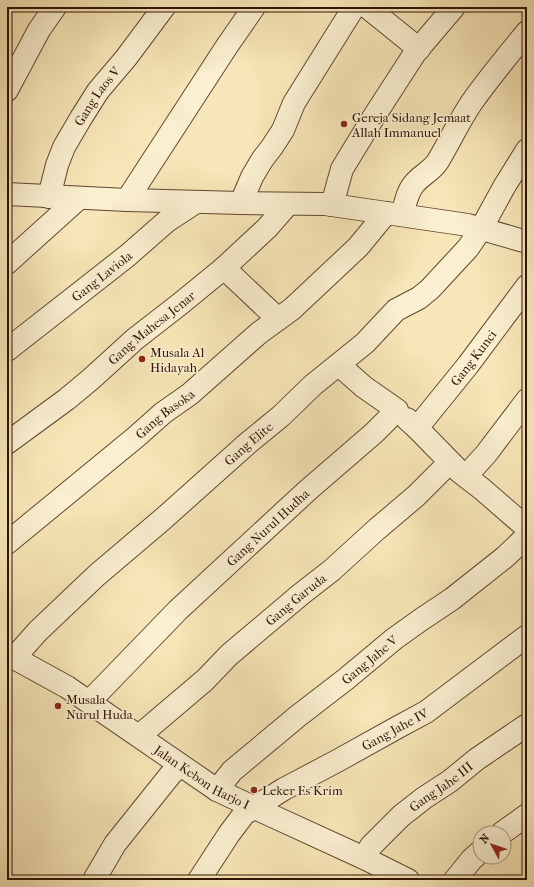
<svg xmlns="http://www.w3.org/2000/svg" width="534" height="887" viewBox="0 0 534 887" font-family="'IM FELL French Canon',serif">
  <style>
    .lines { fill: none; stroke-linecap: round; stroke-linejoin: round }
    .minor-casing { stroke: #604732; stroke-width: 24 }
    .minor { stroke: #faefd0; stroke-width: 22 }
    .poi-dot { fill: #8f2418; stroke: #faefd0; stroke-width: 1.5 }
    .labels { text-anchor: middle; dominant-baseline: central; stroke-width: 3; stroke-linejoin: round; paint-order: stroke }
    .street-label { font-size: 13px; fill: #2d1205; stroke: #faefd0 }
    .poi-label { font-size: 13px; fill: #2d1205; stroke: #faefd0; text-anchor: start }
  </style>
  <rect width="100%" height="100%" fill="#f7e6b7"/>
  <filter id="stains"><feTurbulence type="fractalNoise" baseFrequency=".005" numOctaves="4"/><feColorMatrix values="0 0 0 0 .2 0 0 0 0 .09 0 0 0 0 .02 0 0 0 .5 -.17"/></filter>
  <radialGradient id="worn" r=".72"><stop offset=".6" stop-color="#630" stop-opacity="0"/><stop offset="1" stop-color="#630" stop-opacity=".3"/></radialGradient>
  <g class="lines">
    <defs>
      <g id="minor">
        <path d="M367 7 419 49"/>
        <path d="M7 90 39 30 55 7"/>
        <path d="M7 194 127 200 241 203 325 204 468 225 527 242"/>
        <path id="s1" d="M49 197 57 165 64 147 81 118 98 91 126 58 164 7"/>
        <path d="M127 200 227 46 254 7"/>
        <path d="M241 203 252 177 262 160 272 147 283 130 294 103 354 7"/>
        <path d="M332 205 342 169 373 118 415 53 454 7"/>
        <path d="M402 215C405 205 407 192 414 184 421 175 432 171 438 161 450 141 459 121 472 102 489 78 508 55 527 32"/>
        <path d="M7 263 79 198"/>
        <path d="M224 268 278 319"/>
        <path id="s2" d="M7 350 127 256 167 221 196 202"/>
        <path d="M407 419 417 428 460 472 482 489 527 528"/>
        <path id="s3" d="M417 428 468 365 527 286"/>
        <path id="s4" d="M7 443 67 399 91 379 135 339 180 304 224 268 267 228 288 204"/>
        <path d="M466 476 486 454 527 400"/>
        <path id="s5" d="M7 543 136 437 163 413 190 394 259 333 292 309 358 247 386 213"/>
        <path id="s6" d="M7 654 67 687 217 790 255 808 364 858 408 880"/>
        <path id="s7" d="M14 658 38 631 97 575 163 519 248 443 281 416 313 385 365 343 396 310 419 298 430 289 468 248 481 229 504 187 527 150"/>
        <path id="s8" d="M89 702 178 610 308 490 374 433 397 410 364 387 339 365"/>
        <path id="s9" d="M139 736 205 680 229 655 300 595 332 570 377 529 416 496 450 462"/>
        <path id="s10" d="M217 790 232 771 298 716 346 679 394 639 422 619 452 599 505 557 527 536"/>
        <path d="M502 833 527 815"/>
        <path id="s11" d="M364 858 371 846 401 816 424 798 450 781 477 759 527 725"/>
        <path d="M94 880 115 844 171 774 180 765"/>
        <path id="s12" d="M199 880 229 834 244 814 284 789 337 761 400 726 426 712 527 636"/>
        <path d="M455 880 472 859 480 852"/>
      </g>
    </defs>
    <!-- minor casing -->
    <use href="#minor" class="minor-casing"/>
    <!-- minor -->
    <use href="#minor" class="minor"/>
  </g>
  <!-- markers -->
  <g class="poi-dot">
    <circle cx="344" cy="124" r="4"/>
    <circle cx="142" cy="359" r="4"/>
    <circle cx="58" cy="706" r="4"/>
    <circle cx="254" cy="790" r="4"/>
  </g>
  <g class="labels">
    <!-- street labels -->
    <g class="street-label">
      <text stroke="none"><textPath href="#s1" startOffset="113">Gang Laos V</textPath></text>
      <text stroke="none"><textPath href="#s2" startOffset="120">Gang Laviola</textPath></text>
      <text stroke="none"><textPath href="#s4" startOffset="185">Gang Mahesa Jenar</textPath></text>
      <text stroke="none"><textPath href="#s3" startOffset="90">Gang Kunci</textPath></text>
      <text stroke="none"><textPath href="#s5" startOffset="204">Gang Basoka</textPath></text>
      <text stroke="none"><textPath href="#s7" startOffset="318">Gang Elite</textPath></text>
      <text stroke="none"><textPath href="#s8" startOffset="250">Gang Nurul Hudha</textPath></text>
      <text stroke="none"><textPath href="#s9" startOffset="208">Gang Garuda</textPath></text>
      <text stroke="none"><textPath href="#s10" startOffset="201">Gang Jahe V</textPath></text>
      <text stroke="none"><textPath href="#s12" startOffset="253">Gang Jahe IV</textPath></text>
      <text stroke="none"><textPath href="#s6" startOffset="231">Jalan Kebon Harjo I</textPath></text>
      <text stroke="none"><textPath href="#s11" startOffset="106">Gang Jahe III</textPath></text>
    </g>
    <!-- poi labels -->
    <g class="poi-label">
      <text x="352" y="117">Gereja Sidang Jemaat<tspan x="352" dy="15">Allah Immanuel</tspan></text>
      <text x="150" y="352">Musala Al<tspan x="150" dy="15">Hidayah</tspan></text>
      <text x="66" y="699">Musala<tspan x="66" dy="15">Nurul Huda</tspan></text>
      <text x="262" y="790">Leker Es Krim</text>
    </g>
  </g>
  <!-- margin -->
  <rect width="534" height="887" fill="none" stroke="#f7e6b7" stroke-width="24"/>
  <rect x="8" y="8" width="518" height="871" fill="none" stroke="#2d1205" stroke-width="2"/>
  <rect x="12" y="12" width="510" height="863" fill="none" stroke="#2d1205"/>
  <!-- north arrow -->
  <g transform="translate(492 845) rotate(310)"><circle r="19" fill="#faefd0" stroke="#a8977f"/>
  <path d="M0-3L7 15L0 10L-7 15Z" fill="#8f2418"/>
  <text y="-6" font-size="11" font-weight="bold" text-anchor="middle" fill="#2d1205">N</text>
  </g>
  <rect width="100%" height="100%" filter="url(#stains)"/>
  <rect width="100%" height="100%" fill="url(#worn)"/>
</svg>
